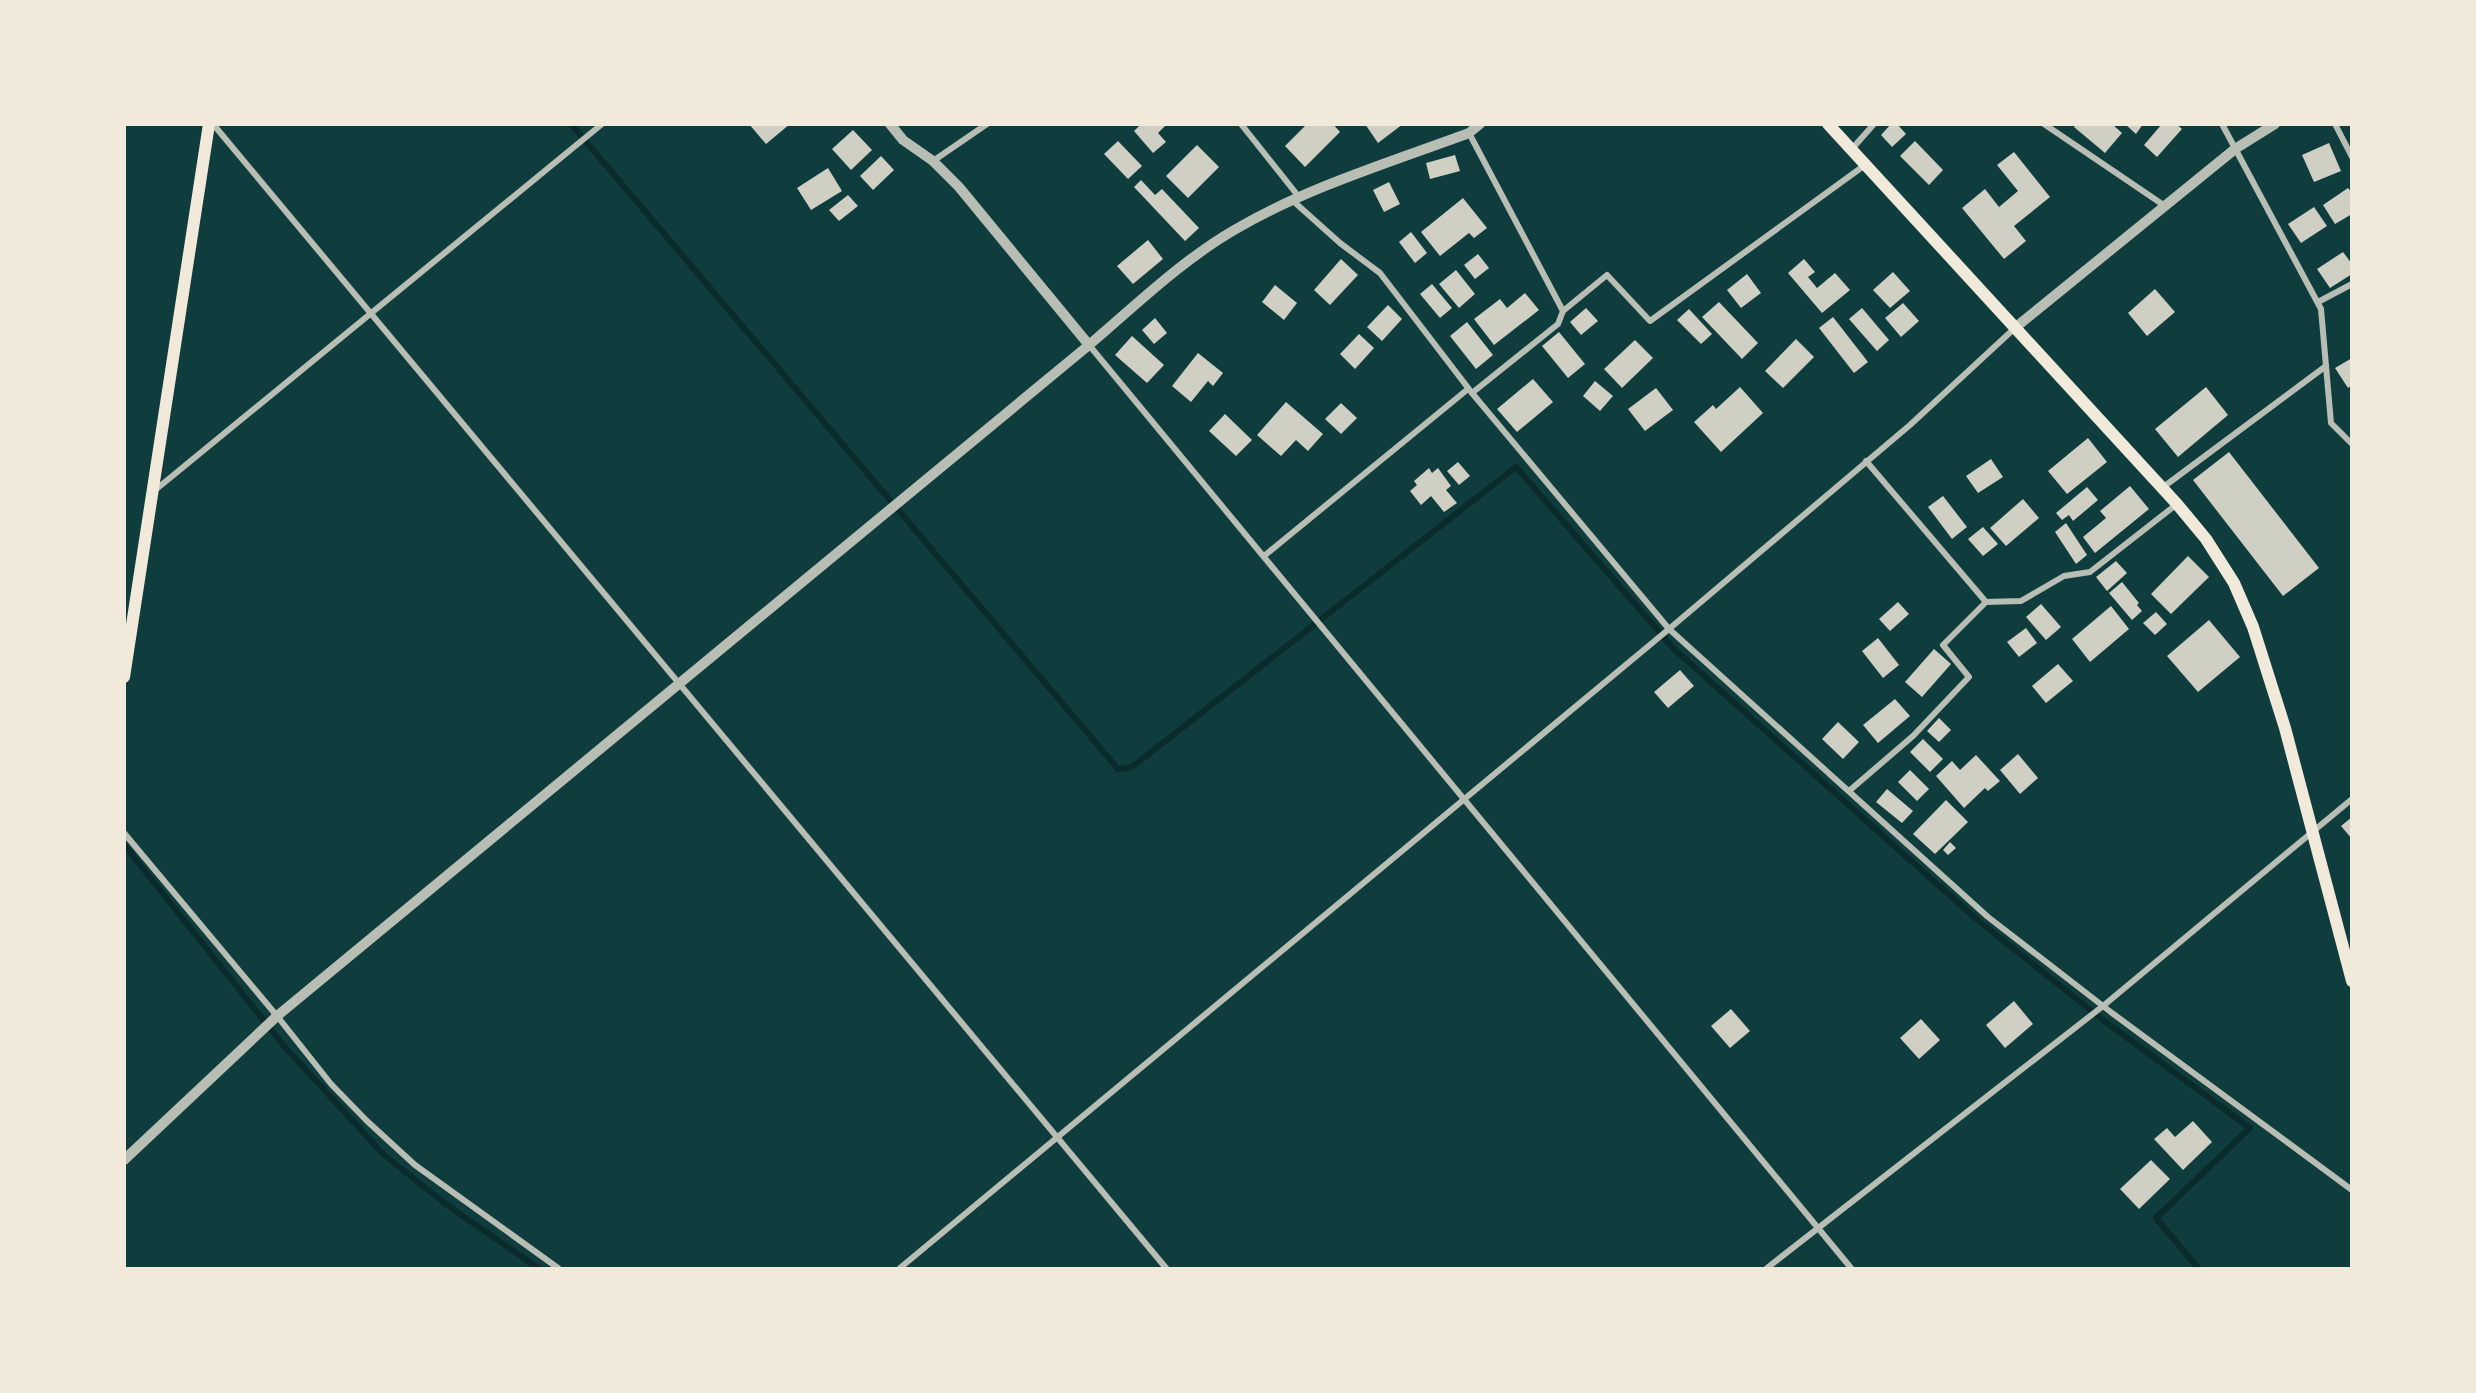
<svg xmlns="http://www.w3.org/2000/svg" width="2476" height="1393" viewBox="0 0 2476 1393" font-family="'Golos Text',sans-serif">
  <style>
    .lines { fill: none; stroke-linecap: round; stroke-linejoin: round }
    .stream { stroke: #0a2a2b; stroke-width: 6 }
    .building { fill: #cfcfc3 }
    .minor { stroke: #b8beb3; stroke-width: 6 }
    .tertiary { stroke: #b8beb3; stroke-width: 10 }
    .secondary { stroke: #f1e9da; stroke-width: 12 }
  </style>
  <rect width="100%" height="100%" fill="#0f3d3e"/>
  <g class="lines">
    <!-- stream -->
    <g class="stream">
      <path d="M571 124 1118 769 1132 767 1516 467 1674 649 1975 918 2103 1020 2250 1128 2156 1218 2198 1268"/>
      <path d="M125 846 284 1046 384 1155 447 1205 538 1268"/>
    </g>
  </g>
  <!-- building -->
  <g class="building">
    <path d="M749 124H790L766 144Z"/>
    <path d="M1141 124H1167L1158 133 1166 142 1153 153 1134 131Z"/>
    <path d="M1307 124H1333L1340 132 1305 167 1285 146Z"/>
    <path d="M1365 124H1403L1378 143Z"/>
    <path d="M1891 124H1897L1906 134 1892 147 1881 135Z"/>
    <path d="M2076 124H2112L2122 133 2105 153 2074 127Z"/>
    <path d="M2125 124H2143L2136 134Z"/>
    <path d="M2162 124H2176L2182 129 2157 157 2144 145Z"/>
    <path d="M853 130 872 150 851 170 832 149Z"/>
    <path d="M1118 141 1142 166 1128 179 1104 154Z"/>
    <path d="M1915 141 1943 170 1929 185 1900 156Z"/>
    <path d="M2329 143 2341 171 2314 182 2302 155Z"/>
    <path d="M1197 145 1219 167 1188 198 1166 176Z"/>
    <path d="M2014 152 2050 197 2014 226 2026 241 2004 259 1962 208 1985 189 1999 207 2018 191 1997 165Z"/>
    <path d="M1455 155 1460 171 1430 179 1426 163Z"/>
    <path d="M881 156 894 170 873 190 860 176Z"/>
    <path d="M828 168 842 191 811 210 797 188Z"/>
    <path d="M1141 180 1155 195 1162 189 1199 228 1185 241 1134 187Z"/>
    <path d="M1389 182 1400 204 1384 212 1373 190Z"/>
    <path d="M2348 188 2352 193V214L2335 224 2323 205Z"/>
    <path d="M848 195 858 206 839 221 829 210Z"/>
    <path d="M1463 198 1487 228 1474 238 1469 233 1440 256 1421 232Z"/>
    <path d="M2314 207 2327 226 2301 243 2288 224Z"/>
    <path d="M1411 232 1427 253 1415 263 1399 242Z"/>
    <path d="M1148 240 1163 259 1133 284 1117 266Z"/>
    <path d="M2343 252 2352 264V274L2330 288 2317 269Z"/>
    <path d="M1478 254 1489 268 1475 279 1464 265Z"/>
    <path d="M1341 259 1358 275 1330 305 1314 290Z"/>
    <path d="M1804 259 1815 272 1808 277 1817 288 1835 273 1850 290 1822 313 1788 273Z"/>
    <path d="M1456 270 1475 294 1459 308 1439 284Z"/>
    <path d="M1893 272 1910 291 1890 308 1873 290Z"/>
    <path d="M1747 274 1761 293 1741 308 1727 290Z"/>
    <path d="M1432 284 1452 308 1440 318 1420 294Z"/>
    <path d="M1275 285 1297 303 1284 320 1262 302Z"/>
    <path d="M2155 289 2175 312 2147 336 2128 313Z"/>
    <path d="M1525 293 1539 310 1494 345 1474 319 1500 299 1507 308Z"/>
    <path d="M1719 302 1758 343 1742 359 1702 317Z"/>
    <path d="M1903 303 1919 321 1901 337 1885 318Z"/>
    <path d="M1388 305 1402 319 1382 341 1367 327Z"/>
    <path d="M1586 308 1598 321 1581 335 1570 322Z"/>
    <path d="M1862 308 1889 340 1877 351 1849 319Z"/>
    <path d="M1689 309 1712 334 1701 344 1677 320Z"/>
    <path d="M1833 317 1868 362 1854 373 1819 328Z"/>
    <path d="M1155 318 1167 333 1154 344 1142 330Z"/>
    <path d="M1467 322 1493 355 1476 369 1450 336Z"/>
    <path d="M1559 332 1585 364 1568 378 1542 346Z"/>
    <path d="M1359 334 1374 348 1355 369 1340 354Z"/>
    <path d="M1132 336 1164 365 1147 383 1115 355Z"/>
    <path d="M1796 339 1814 357 1783 388 1765 371Z"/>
    <path d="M1635 340 1653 358 1622 388 1604 369Z"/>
    <path d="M1198 353 1223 373 1213 386 1208 381 1191 402 1172 386Z"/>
    <path d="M2352 358V385L2348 388 2335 368Z"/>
    <path d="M1533 379 1553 402 1517 432 1497 409Z"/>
    <path d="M1595 381 1613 396 1600 411 1583 396Z"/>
    <path d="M1740 387 1763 413 1721 452 1694 422 1713 405 1716 409Z"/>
    <path d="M2206 387 2228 415 2178 457 2155 429Z"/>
    <path d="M1656 388 1673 410 1645 431 1628 409Z"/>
    <path d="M1286 402 1323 434 1308 451 1296 440 1281 456 1257 435Z"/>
    <path d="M1341 403 1357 418 1341 434 1325 419Z"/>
    <path d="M1225 414 1252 440 1236 456 1209 431Z"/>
    <path d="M2088 438 2107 462 2067 494 2048 471Z"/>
    <path d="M2229 452 2319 568 2283 596 2193 480Z"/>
    <path d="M1991 459 2003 477 1978 493 1966 476Z"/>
    <path d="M1458 462 1470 476 1459 485 1447 471Z"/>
    <path d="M1429 468 1432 473 1438 468 1451 486 1446 490 1457 503 1444 512 1431 496 1421 505 1410 491 1417 485 1414 481Z"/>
    <path d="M2130 486 2149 509 2095 553 2083 537 2106 518 2100 511Z"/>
    <path d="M2087 487 2098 500 2073 521 2069 515 2062 520 2056 513Z"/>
    <path d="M1943 496 1967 527 1952 539 1928 507Z"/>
    <path d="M2023 499 2039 518 2006 546 1990 528Z"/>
    <path d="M2066 523 2087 555 2076 564 2055 532Z"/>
    <path d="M1983 527 1998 544 1983 556 1968 539Z"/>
    <path d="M2188 556 2209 577 2171 614 2151 594Z"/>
    <path d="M2116 561 2127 573 2107 591 2096 577Z"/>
    <path d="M2122 582 2139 603 2137 605 2142 611 2132 620 2109 593Z"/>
    <path d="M1898 602 1909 614 1890 631 1879 619Z"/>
    <path d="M2041 604 2061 627 2046 640 2026 617Z"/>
    <path d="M2111 606 2129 629 2090 662 2072 639Z"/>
    <path d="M2156 612 2167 624 2155 635 2143 623Z"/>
    <path d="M2209 620 2240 657 2198 692 2167 656Z"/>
    <path d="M2026 628 2037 643 2019 657 2007 642Z"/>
    <path d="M1878 638 1899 665 1883 678 1862 651Z"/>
    <path d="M1934 649 1951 664 1922 697 1905 682Z"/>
    <path d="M2058 664 2073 681 2046 703 2032 686Z"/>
    <path d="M1680 670 1694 686 1668 708 1654 692Z"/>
    <path d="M1895 699 1910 716 1878 743 1863 725Z"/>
    <path d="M1939 718 1951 730 1939 742 1927 731Z"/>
    <path d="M1838 722 1859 742 1843 759 1822 739Z"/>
    <path d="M1923 739 1943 759 1930 772 1910 752Z"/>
    <path d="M2018 754 2038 778 2020 794 2000 770Z"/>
    <path d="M1976 755 2000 781 1988 791 1985 788 1964 808 1936 776 1952 761 1960 770Z"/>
    <path d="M1910 770 1929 789 1917 801 1898 782Z"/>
    <path d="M1887 789 1913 811 1902 823 1876 802Z"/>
    <path d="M1946 800 1968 822 1935 854 1913 834Z"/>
    <path d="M2352 817V839L2341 826Z"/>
    <path d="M1950 842 1956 848 1948 855 1943 850Z"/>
    <path d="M2014 1001 2033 1024 2005 1048 1986 1025Z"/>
    <path d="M1731 1009 1750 1031 1730 1048 1711 1026Z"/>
    <path d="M1921 1019 1940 1040 1919 1059 1900 1038Z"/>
    <path d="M2193 1121 2212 1142 2183 1170 2154 1139 2167 1128 2175 1137Z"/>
    <path d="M2151 1160 2170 1179 2139 1209 2120 1189Z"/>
  </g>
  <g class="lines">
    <!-- minor -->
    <g class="minor">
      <path d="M213 124 1166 1268"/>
      <path d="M1241 124 1299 197"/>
      <path d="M2044 124 2165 206"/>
      <path d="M2222 124 2321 309 2331 423 2352 444"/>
      <path d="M2335 124 2352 157"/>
      <path d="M1469 133 1563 311"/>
      <path d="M1851 150 1874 124"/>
      <path d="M933 161 987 124"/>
      <path d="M1292 200 1340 243 1380 273 1472 393 1669 629 1988 917 2112 1013 2352 1190"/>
      <path d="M2318 302 2352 284"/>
      <path d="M1089 345 1851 1268"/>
      <path d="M1472 393 1558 324 1563 311 1607 275 1650 321 1865 165"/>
      <path d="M1866 461 1986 602"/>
      <path d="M2162 488 2326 366"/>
      <path d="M154 491 602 124"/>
      <path d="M1264 556 1468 389"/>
      <path d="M1849 791 1913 736 1969 677 1943 645 1986 602 2021 601 2064 576 2090 572 2177 504"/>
      <path d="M124 833 277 1016 331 1084 367 1121 415 1165 558 1268"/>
      <path d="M900 1268 1669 629 1910 425 2016 327"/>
      <path d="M1767 1268 2103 1006 2352 799"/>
    </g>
    <!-- tertiary -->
    <g class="tertiary">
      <path d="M890 124 903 140 933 161 959 187 1089 345"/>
      <path d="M2016 327 2235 149 2275 124"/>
      <path d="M124 1160 277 1016 1089 345C1136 305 1182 260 1236 229 1308 187 1391 162 1469 133L1480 124"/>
    </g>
    <!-- secondary -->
    <g class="secondary">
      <path d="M1828 124 2177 504 2206 539 2234 583 2253 627 2285 728 2352 981"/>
      <path d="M124 677 209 124"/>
    </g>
  </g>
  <!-- border -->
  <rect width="2476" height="1393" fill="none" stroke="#f1e9da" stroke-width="252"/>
</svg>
